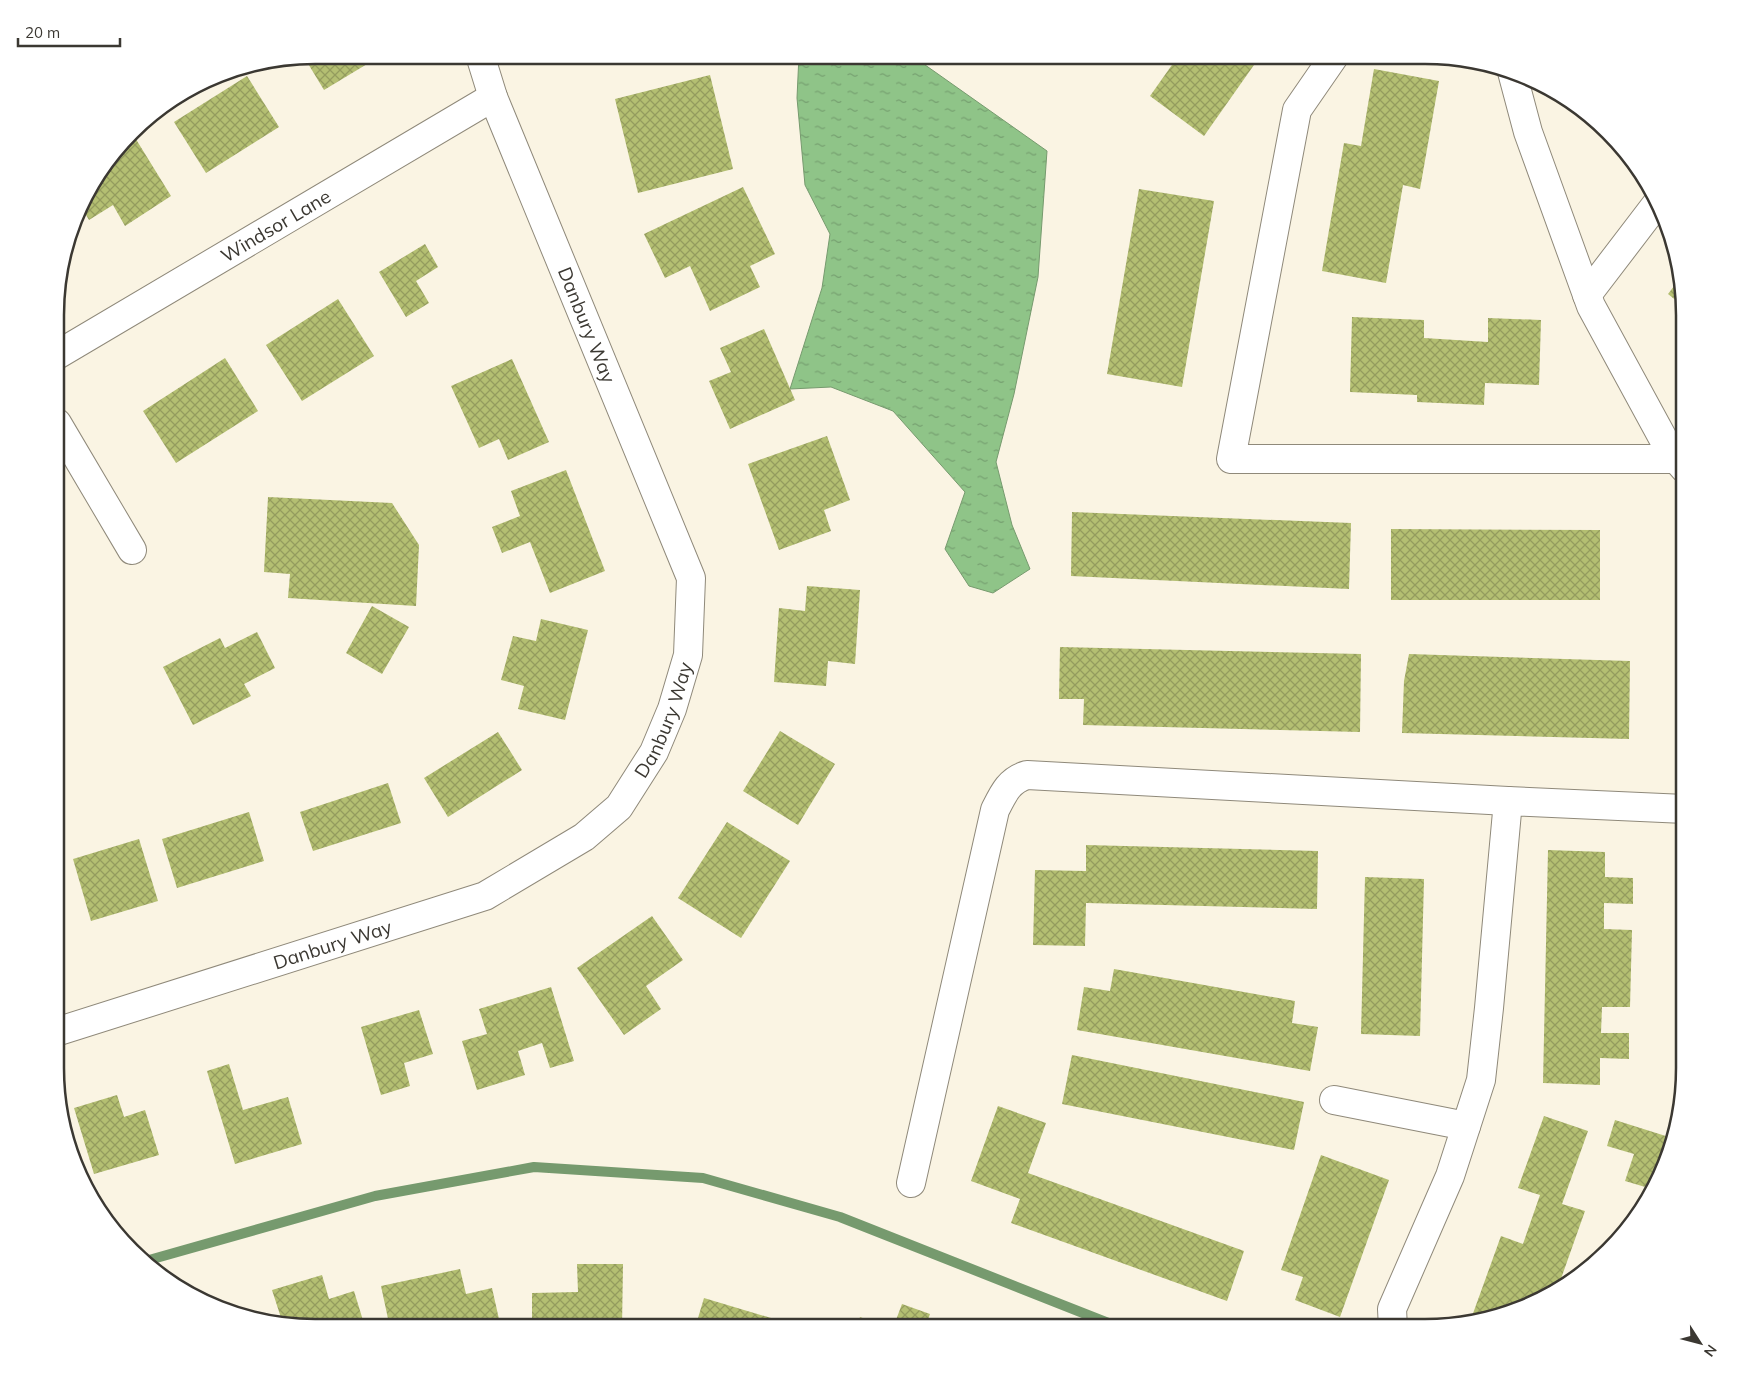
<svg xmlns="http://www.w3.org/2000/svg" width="1740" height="1383" viewBox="0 0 1740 1383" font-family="Mulish,sans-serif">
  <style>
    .water { fill: url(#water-ripples); stroke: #769a6e }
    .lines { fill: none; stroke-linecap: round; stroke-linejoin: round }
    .stream { stroke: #769a6e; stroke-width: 10 }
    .building { fill: url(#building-cross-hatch) }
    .minor-casing { stroke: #8f897a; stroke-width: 30 }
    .minor { stroke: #fff; stroke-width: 28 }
    .labels { text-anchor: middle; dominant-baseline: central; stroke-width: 5; stroke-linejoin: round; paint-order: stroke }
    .street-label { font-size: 19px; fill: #3b3832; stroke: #fff }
    .rim { fill: none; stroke: #3b3832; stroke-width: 2.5 }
  </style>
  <defs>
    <pattern id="water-ripples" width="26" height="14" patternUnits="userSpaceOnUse" patternTransform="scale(1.25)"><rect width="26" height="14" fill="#8fc488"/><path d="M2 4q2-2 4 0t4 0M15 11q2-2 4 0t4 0" fill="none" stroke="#76a070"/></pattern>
    <pattern id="building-cross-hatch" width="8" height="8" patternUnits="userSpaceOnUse" patternTransform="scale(1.25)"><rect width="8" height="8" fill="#b4bf72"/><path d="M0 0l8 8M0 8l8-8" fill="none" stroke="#949c5e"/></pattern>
  </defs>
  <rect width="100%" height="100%" fill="#faf4e3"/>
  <!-- water -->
  <path class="water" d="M799 55H911L1047 151 1038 277 1014 394 996 462 1012 525 1030 569 993 593 969 586 945 549 965 492 893 411 831 387 790 389 822 288 830 234 805 185 797 98Z"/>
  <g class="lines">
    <!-- stream -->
    <path class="stream" d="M142 1262 375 1196 534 1167 703 1178 840 1217 1121 1328"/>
  </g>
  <!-- building -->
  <g class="building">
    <path d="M315 55H382L324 90 304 57Z"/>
    <path d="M608 55H652V58L608 60Z"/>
    <path d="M1179 55H1261L1204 136 1150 96Z"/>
    <path d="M1374 69 1439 81 1420 189 1403 185 1386 283 1322 271 1344 143 1361 146Z"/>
    <path d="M710 75 733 169 638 193 615 99Z"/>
    <path d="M247 76 279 127 206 173 174 122Z"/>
    <path d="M134 136 171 196 125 226 113 205 89 220 82 208 90 185 125 142Z"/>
    <path d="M743 187 775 254 750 266 760 287 710 311 690 266 665 278 644 234Z"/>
    <path d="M1139 189 1214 201 1182 387 1107 374Z"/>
    <path d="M425 244 438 267 416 281 429 303 406 317 379 272Z"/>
    <path d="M1678 281 1680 292 1683 306 1668 294Z"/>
    <path d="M338 299 374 356 302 401 266 345Z"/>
    <path d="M1352 317 1424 320V338L1488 342V318L1541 320 1539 385 1485 383 1484 405 1417 402V395L1350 392Z"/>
    <path d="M764 329 795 400 730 429 709 381 731 372 720 348Z"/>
    <path d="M225 358 258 411 176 463 143 411Z"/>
    <path d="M512 359 549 442 508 460 499 439 479 448 451 386Z"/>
    <path d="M827 436 850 500 824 510 831 531 779 550 748 464Z"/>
    <path d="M566 470 605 571 550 593 530 542 502 553 492 527 520 516 511 491Z"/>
    <path d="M268 497 392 503 419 545 416 606 288 598 290 574 264 572Z"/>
    <path d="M1072 512 1351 523 1349 589 1071 576Z"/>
    <path d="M1391 529 1600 530V600H1391Z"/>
    <path d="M807 586 860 590 855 664 828 661 826 686 774 682 779 608 805 611Z"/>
    <path d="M372 606 409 627 382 674 346 653Z"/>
    <path d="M541 619 588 630 565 720 518 709 524 686 501 680 513 636 536 641Z"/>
    <path d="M257 632 275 668 244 684 251 696 193 725 163 667 220 638 225 648Z"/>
    <path d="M1060 647 1361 654 1360 732 1083 725 1084 699H1059Z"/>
    <path d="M1409 654 1630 661 1629 739 1402 733 1404 681Z"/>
    <path d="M1677 678H1685V741H1675Z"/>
    <path d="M780 731 835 764 798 825 743 791Z"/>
    <path d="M498 732 522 770 448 817 424 778Z"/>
    <path d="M388 783 401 823 313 851 300 812Z"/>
    <path d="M249 812 264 861 177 888 162 839Z"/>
    <path d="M727 822 790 861 741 938 678 898Z"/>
    <path d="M139 839 158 901 91 921 73 859Z"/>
    <path d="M1086 845 1318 851 1317 909 1086 903 1085 946 1033 945 1035 870 1086 871Z"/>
    <path d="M1548 850 1605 852V877L1633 878V904L1604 903V929L1632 930 1630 1007H1602L1601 1033H1629V1059L1600 1058V1085L1543 1083Z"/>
    <path d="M1682 873H1685L1684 981H1679Z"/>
    <path d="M1365 877 1424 879 1420 1036 1361 1034Z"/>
    <path d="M652 916 683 960 646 986 661 1009 624 1035 577 968Z"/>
    <path d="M1114 969 1295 1001 1292 1023 1318 1027 1310 1071 1077 1030 1084 987 1110 991Z"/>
    <path d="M551 987 574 1061 550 1068 542 1043 518 1051 525 1075 477 1090 462 1041 487 1034 479 1009Z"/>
    <path d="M419 1010 433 1054 404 1063 410 1086 381 1095 361 1027Z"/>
    <path d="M1072 1055 1304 1102 1294 1150 1062 1104Z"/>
    <path d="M229 1064 243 1110 288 1097 302 1144 235 1164 207 1071Z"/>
    <path d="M117 1095 124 1117 145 1110 159 1155 94 1174 74 1108Z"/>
    <path d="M998 1106 1046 1123 1028 1173 1244 1251 1227 1301 1011 1223 1020 1199 971 1181Z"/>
    <path d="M1544 1116 1588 1131 1562 1204 1585 1211 1557 1290 1535 1302 1528 1300 1525 1308 1471 1319 1501 1236 1523 1244 1540 1195 1518 1188Z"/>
    <path d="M1615 1120 1672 1138 1665 1168 1652 1189 1625 1181 1634 1154 1607 1146Z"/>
    <path d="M1321 1155 1389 1180 1340 1317 1295 1300 1303 1277 1281 1270Z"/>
    <path d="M577 1264H623L622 1328H532V1293L578 1292Z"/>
    <path d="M460 1269 466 1294 492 1288 501 1328H390L381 1286Z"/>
    <path d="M322 1275 329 1299 354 1291 365 1327H298L283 1324 272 1290Z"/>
    <path d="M704 1298 781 1321 779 1328H695Z"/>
    <path d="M902 1304 930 1314 925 1328H893Z"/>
    <path d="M860 1317 888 1328H856Z"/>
    <path d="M810 1318 835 1328H807Z"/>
  </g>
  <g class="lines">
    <defs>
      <g id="minor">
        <path d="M1335 55 1297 110 1231 459H1676"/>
        <path d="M1512 72 1528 132 1591 306 1671 453 1685 469"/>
        <path d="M1587 295 1658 202"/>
        <path id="s1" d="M57 355 493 97"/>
        <path d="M57 423 132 550"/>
        <path id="s2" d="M56 1032 485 896 584 837 619 807 654 752 672 709 688 655 691 578 493 97 480 55"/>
        <path d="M1334 1100 1466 1126"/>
        <path d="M911 1183 995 810C1003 794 1009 780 1027 775L1508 801"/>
        <path d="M1393 1328 1392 1309 1450 1176 1481 1080 1489 1008 1508 801 1685 809"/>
      </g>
    </defs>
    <!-- minor casing -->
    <use href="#minor" class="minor-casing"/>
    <!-- minor -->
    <use href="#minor" class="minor"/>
  </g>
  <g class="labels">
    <!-- street labels -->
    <g class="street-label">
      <text stroke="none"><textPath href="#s1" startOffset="254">Windsor Lane</textPath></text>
      <text transform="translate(587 325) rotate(68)">Danbury Way</text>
      <text stroke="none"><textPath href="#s2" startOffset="710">Danbury Way</textPath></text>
      <text stroke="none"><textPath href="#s2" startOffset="290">Danbury Way</textPath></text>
    </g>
  </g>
  <!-- crop -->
  <path d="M0 0H1740V1383H0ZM315 64H1425A251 251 0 0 1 1676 315V1068A251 251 0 0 1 1425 1319H315A251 251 0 0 1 64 1068V315A251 251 0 0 1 315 64Z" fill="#fff" fill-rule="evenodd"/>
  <path class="rim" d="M315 64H1425A251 251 0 0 1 1676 315V1068A251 251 0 0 1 1425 1319H315A251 251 0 0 1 64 1068V315A251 251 0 0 1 315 64Z"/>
  <!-- north arrow -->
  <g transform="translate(1700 1343) rotate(126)" stroke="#ffffff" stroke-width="4" paint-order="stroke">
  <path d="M0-4L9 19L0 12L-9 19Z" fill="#3b3832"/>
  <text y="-8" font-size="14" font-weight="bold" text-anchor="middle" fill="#3b3832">N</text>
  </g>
  <!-- scale -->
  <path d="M18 38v8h102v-8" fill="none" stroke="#3b3832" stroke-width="2.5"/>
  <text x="25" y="38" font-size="15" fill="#3b3832" stroke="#ffffff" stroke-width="4" paint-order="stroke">20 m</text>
</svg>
